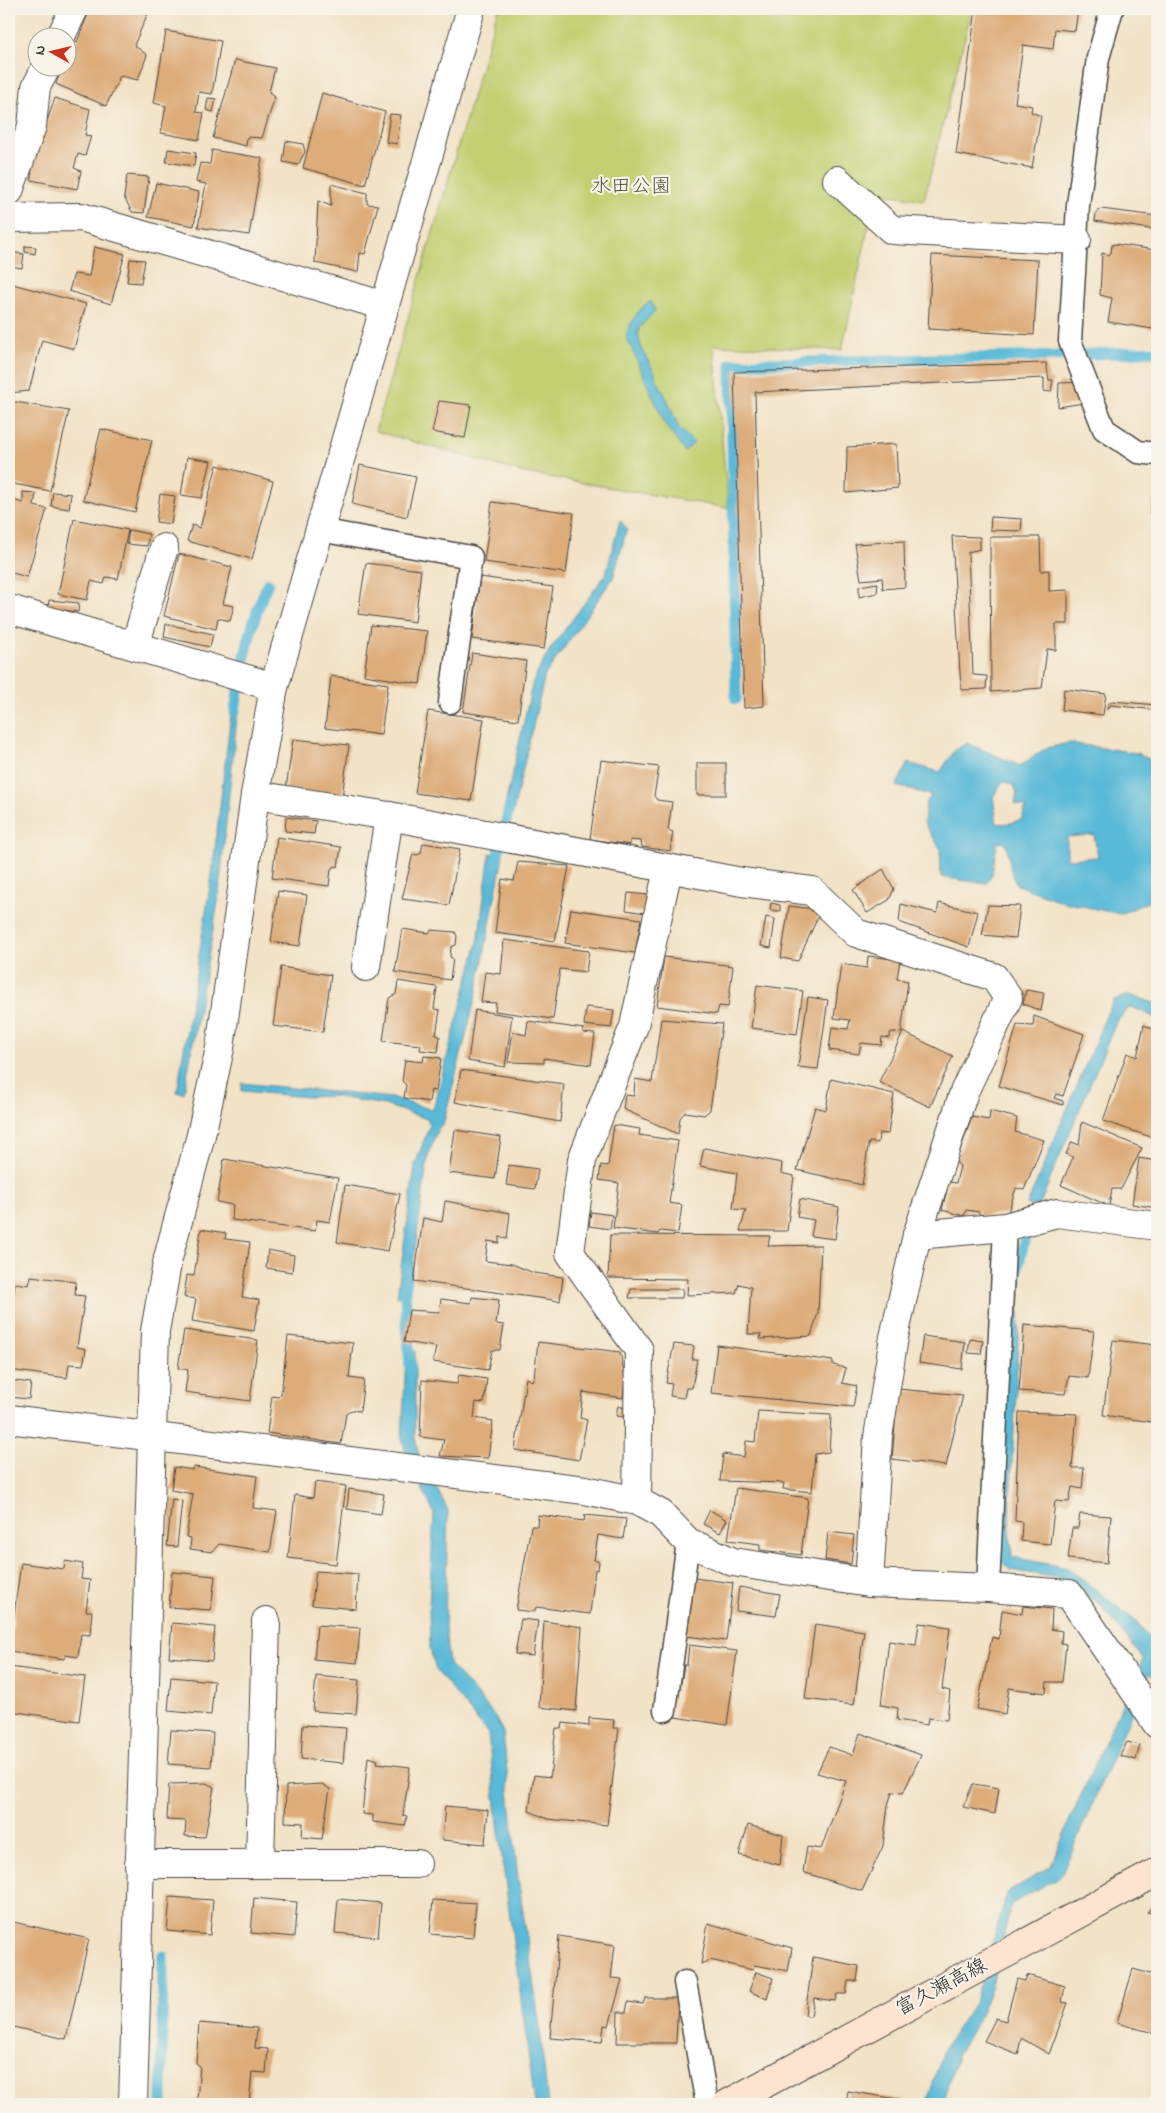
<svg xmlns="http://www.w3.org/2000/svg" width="1166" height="2113" viewBox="0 0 1166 2113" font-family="'Indie Flower','Klee One',sans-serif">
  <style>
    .green { fill: #c2d072; stroke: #767e4e }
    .water { fill: #59b9d8; stroke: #427282; fill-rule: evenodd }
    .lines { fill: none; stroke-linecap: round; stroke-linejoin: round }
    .stream { stroke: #59b9d8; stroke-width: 11 }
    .building { fill: #ddac79 }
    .lane-casing { stroke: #494642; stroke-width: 25 }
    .street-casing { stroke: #494642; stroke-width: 30 }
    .secondary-casing { stroke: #494642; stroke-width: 30 }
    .lane { stroke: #fff; stroke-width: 22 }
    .street { stroke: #fff; stroke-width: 28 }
    .secondary { stroke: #fde4d1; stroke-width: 28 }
    .labels { text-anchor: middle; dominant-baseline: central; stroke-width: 4.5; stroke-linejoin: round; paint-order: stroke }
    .park-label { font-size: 20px; fill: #51543d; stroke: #f7f3e8 }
    .street-label { font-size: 20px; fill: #2b2b2b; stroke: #f7f3e8 }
  </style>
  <rect width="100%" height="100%" fill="#f7f3e8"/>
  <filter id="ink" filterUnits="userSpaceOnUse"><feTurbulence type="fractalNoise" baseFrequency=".02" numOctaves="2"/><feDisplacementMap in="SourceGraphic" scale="10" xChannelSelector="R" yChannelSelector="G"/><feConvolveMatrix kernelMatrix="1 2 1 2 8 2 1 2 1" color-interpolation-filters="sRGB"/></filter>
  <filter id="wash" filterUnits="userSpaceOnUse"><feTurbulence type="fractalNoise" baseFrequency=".0096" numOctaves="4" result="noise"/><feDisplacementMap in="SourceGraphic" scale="20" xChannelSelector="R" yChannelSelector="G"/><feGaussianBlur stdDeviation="1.12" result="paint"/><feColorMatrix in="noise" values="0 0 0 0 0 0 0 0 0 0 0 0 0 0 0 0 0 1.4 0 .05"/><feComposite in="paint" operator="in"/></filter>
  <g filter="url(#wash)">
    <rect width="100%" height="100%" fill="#f2e2c6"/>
    <!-- green -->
    <path class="green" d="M498 9H972L924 200 876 192 842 350 714 345 728 508 520 472 375 431Z"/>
    <!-- water -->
    <g class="water">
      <path d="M651 301 655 311 639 328 638 335 642 350 655 373 656 378 667 399 679 428 694 443 685 452 666 426 626 336C631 322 637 309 651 301Z"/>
      <path d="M620 520 627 529 613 578 545 675 511 820 502 819 533 681 549 651 606 574Z"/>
      <path d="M233 696 239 697 218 902 184 1093 177 1092 212 874Z"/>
      <path d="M967 743 1020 766 1046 748 1069 743 1137 753 1157 763V898L1120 914 1063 902 1017 885C1009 874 1010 855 1005 842L997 843 992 874 986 884 941 877 940 848 924 823 926 801 930 799V795L896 786 908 763 940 772 955 750ZM1003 781 1014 786 1017 793 1015 804 1026 807 1022 819 1011 823 997 824 993 797ZM1094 835 1098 857 1067 859V837Z"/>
      <path d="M490 853 503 856 476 996 443 1125 438 1128 428 1157 408 1299 397 1296 415 1165 430 1124 427 1119 385 1105 333 1096 307 1097 242 1091V1083L393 1098 433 1110 478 942Z"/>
      <path d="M1126 996H1133L1157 1004V1018L1131 1007 1125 1011 1115 1025 1039 1206 1027 1205 1106 1016 1114 1000Z"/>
      <path d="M1010 1267 1021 1268 1016 1394 1009 1518 1012 1557 1068 1568 1136 1621 1157 1647V1680L1149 1673 1061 1876 1011 1904 991 1989 977 2022 958 2053 942 2104H926L945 2047 975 2002 1007 1893 1051 1866 1070 1819 1143 1659 1099 1603 1058 1578 1010 1570 1001 1561 995 1537Z"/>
      <path d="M415 1351V1438L419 1456 448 1510 445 1628 449 1664 492 1712 503 1732 518 1878 539 2021 548 2104H535L501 1850 488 1734 436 1670 430 1649 429 1607 434 1513 407 1457 402 1439 406 1353Z"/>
    </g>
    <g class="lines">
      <!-- stream -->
      <g class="stream">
        <path d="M736 699 731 364 1055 356 1157 351"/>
        <path d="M235 711C241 668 250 623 268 583"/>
        <path d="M494 870 510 805"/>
        <path d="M406 1284 405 1293 410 1367"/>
        <path d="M1016 1284 1017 1271 1029 1221"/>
        <path d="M162 2104 163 1956"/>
      </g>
    </g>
    <g id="blocks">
      <!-- building -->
      <g class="building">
        <path d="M90 9H138L148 13 134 45 147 55 138 80 120 76 106 106 56 84 62 68H68V51L71 41 77 42Z"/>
        <path d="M976 9H1078L1075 31 1055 29 1053 49 1023 45 1015 103 1032 106 1031 112 1041 116 1032 168 956 154Z"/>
        <path d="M166 31 221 41 212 94 199 92 196 112 204 113 199 140 161 133 166 106 154 103Z"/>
        <path d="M235 60 275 68 269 92 275 97 262 138 247 137 246 146 213 138Z"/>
        <path d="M322 93 385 112 365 185 303 168Z"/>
        <path d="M55 98 90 109 85 135 91 136 85 156 78 154 74 168 81 171 77 189 31 180 34 145 46 124Z"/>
        <path d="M208 98 216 99 213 112 206 110Z"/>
        <path d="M390 114 401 115 397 144 386 142Z"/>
        <path d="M286 141 303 144 305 152 298 165 283 162Z"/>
        <path d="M168 149 196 153 194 166 166 162Z"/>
        <path d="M212 150 262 158 249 235 198 227 206 184 196 182 200 163 210 164Z"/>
        <path d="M127 175 149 177 144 213 132 212 124 197Z"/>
        <path d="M156 183 199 192 194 226 148 217Z"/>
        <path d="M331 184 367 193V204L378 205 365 254 360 253 358 272 315 263 318 201 331 206Z"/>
        <path d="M1101 209 1157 216V223L1151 229 1095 221 1096 212Z"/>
        <path d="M1115 244 1155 250 1154 263 1157 267V319L1155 318 1153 329 1108 322 1112 298 1100 295 1102 253 1109 255 1111 253 1112 245Z"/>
        <path d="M25 246 36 247 35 254 25 252Z"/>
        <path d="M94 247 125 254 111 304 69 291 74 274 89 276Z"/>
        <path d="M9 252 24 254 22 268 9 266Z"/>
        <path d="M932 255 1038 260 1034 335 928 329Z"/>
        <path d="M130 259 145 260 141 283 127 282Z"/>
        <path d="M9 283 86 304 74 349 42 340 29 391 9 393Z"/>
        <path d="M1046 363 1049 380H1053L1051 392 1044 391V378L755 392 764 706 744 708 734 372Z"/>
        <path d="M1088 382 1090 402 1058 407 1059 383Z"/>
        <path d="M9 401 69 411 50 491 9 483Z"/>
        <path d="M439 401 471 405 465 438 432 432Z"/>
        <path d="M101 429 152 440 135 512 83 500Z"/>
        <path d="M896 444 898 488 846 493 847 447Z"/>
        <path d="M187 457 211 461 202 498 181 495Z"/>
        <path d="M217 465 273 481 252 559 187 541 192 525 200 528Z"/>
        <path d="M360 465 416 477 407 517 352 504Z"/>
        <path d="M23 492 36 493 34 506 47 509 27 577 9 572V499L23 503Z"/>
        <path d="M53 492 71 494 69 509 51 506Z"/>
        <path d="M160 494 175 496 171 524 156 522Z"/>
        <path d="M1153 499H1157V515L1150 514Z"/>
        <path d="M492 502 574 513 566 573 484 562Z"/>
        <path d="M991 517 1022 519 1021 531 990 530Z"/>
        <path d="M74 519 128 530 118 579 106 577 104 584 91 581 87 600 58 594Z"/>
        <path d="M129 530 149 534 147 546 127 544Z"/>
        <path d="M952 536 980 537V549L968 552 973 675 987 676 986 689 961 690Z"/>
        <path d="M990 537H1040L1041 571 1049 570V591L1068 590V624H1056V650L1047 649 1042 688 991 692Z"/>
        <path d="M904 541 905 587 883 589 882 578 861 580 855 544Z"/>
        <path d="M179 554 232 567 223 604 234 606 230 621 218 618 216 629 164 616Z"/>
        <path d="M366 563 421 570 415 622 358 614Z"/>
        <path d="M480 577 553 587 544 649 472 639Z"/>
        <path d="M878 583 877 593 859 597V586Z"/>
        <path d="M49 600 79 603 78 612 48 608Z"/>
        <path d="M166 624 213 634 210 647 164 637Z"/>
        <path d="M371 625 427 631 420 684 364 675Z"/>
        <path d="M472 653 526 661 518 720 463 712Z"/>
        <path d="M331 676 388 684 381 735 325 728Z"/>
        <path d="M1064 689 1106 694 1103 715 1062 710Z"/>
        <path d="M1112 701 1157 705V710L1110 705 1109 709 1107 708 1108 704Z"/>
        <path d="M428 711 484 719 471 801 415 793Z"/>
        <path d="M293 739 349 745 342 798 286 789Z"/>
        <path d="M601 760 659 767 654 796 657 800 672 802 668 830 673 832 670 851 642 847 641 841 630 840V845L590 839Z"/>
        <rect x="697" y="763" width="29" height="32"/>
        <path d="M286 817 316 821 314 834 285 831Z"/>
        <path d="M277 837 341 847 338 867 335 866 331 869 329 886 272 878Z"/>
        <path d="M423 843 460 849 449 905 402 899 413 854 418 855 421 853Z"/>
        <path d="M518 862 569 866 555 941 495 933 502 879 514 881Z"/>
        <path d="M883 869 894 889 889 900 867 913 853 890Z"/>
        <path d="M278 891 307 895 300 946 271 942Z"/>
        <path d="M628 893 648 895 645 913 626 910Z"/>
        <path d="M771 903 780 905V911L770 910Z"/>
        <path d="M939 903 978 912 969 947 899 922 901 904 937 913Z"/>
        <path d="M988 905 1020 906 1016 938 982 935Z"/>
        <path d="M789 906 821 910 798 961 781 958Z"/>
        <path d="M571 909 641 919 635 953 565 943Z"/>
        <path d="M766 917 775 919 771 948 761 946Z"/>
        <path d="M402 929 429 933 431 930 455 932 457 936 456 945 451 947 450 957 453 959 450 980 395 972Z"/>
        <path d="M504 940 589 951 586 972 560 969 553 1019 495 1011 496 1003 481 1002 485 972 501 974Z"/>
        <path d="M868 956 900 960 897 979 908 981 901 1033 891 1032 889 1038 882 1037 881 1045 861 1043 859 1054 829 1050 832 1027 848 1029 850 1020 834 1018 841 964 867 968Z"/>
        <path d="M664 957 733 966 728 1007 719 1006 717 1014 657 1006Z"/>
        <path d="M281 967 331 975 323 1032 273 1026Z"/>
        <path d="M398 981 437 987 434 1009 440 1010 436 1035 440 1036 438 1052 420 1050 421 1045 383 1041 389 998 396 994Z"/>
        <path d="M757 985 803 991 797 1034 751 1028Z"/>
        <path d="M1026 990 1044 993 1041 1011 1023 1004Z"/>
        <path d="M808 997 828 1000 818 1069 798 1067Z"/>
        <path d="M586 1007 614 1010 611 1028 584 1025Z"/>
        <path d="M475 1010 512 1016 505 1067 468 1061Z"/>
        <path d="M1034 1016 1084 1034 1063 1096 1056 1094 1054 1098 1063 1101V1105L999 1086 1017 1025 1033 1026Z"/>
        <path d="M661 1019 722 1024 710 1110 704 1115 685 1112 680 1118 678 1134 623 1109 625 1095 634 1096 635 1079 652 1082Z"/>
        <path d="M528 1021 584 1029 583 1033 595 1034 591 1065 544 1058V1063L508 1062 513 1032 526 1035Z"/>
        <path d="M1144 1025 1157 1031V1139L1103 1121 1127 1053 1137 1057Z"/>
        <path d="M903 1032 953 1056 930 1107 879 1082Z"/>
        <path d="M424 1056 441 1058 436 1091 431 1090 429 1102 404 1098 406 1085 402 1081 405 1060 423 1062Z"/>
        <path d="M461 1070 564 1084 560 1122 455 1102Z"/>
        <path d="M831 1079 894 1094 888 1134 879 1133 878 1143 869 1142 862 1185 797 1170 815 1107 826 1110Z"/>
        <path d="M990 1111 1017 1118 1015 1132 1044 1140 1024 1190 1016 1188 1008 1213 980 1216 979 1212 966 1210 964 1216 942 1210 949 1182 956 1183 960 1166 956 1162 972 1117 989 1120Z"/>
        <path d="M1082 1122 1142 1148 1121 1189H1112L1109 1206 1061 1185 1073 1157 1066 1154 1072 1142 1079 1145Z"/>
        <path d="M614 1125 640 1129 639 1135 678 1141 669 1203 682 1205 678 1233 660 1231 658 1234 613 1228 619 1183 599 1180 601 1165 608 1166Z"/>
        <path d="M455 1130 501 1137 495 1179 449 1173Z"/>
        <path d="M704 1148 782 1163 781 1173 794 1176 787 1231H740L746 1210 733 1209 737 1173 700 1166Z"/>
        <path d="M1139 1158 1157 1161V1208L1132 1204Z"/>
        <path d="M224 1159 338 1178 330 1222 317 1220 315 1231 232 1220 233 1205 217 1202Z"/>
        <path d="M509 1165 538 1169 535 1189 506 1185Z"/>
        <path d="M345 1185 400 1194 388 1251 337 1242Z"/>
        <path d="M800 1199 839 1207 835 1239 811 1236 814 1220 797 1217Z"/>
        <path d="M445 1201 510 1213 507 1239 499 1237V1243L488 1241 485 1261 512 1264 534 1273 563 1277 560 1301 414 1281 423 1218 442 1222Z"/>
        <path d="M591 1212 612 1215 610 1229 589 1226Z"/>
        <path d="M201 1229 226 1233 225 1239 250 1242 242 1297 259 1300 254 1331 192 1321 196 1299 184 1297 187 1275 194 1276Z"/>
        <path d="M610 1235 770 1236 768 1246 821 1245 818 1313 811 1336 760 1339 761 1334H748L751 1287 739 1284 736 1293 687 1295 688 1279 608 1278Z"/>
        <path d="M268 1250 294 1255 292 1272 266 1268Z"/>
        <path d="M31 1276 76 1282 75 1295 85 1296 77 1347 86 1349 83 1365 69 1364 67 1378 9 1370V1330L15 1283 29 1285Z"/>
        <path d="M631 1289H683L682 1298H629Z"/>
        <path d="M472 1297 499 1300 496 1324 504 1325 500 1350H492L488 1370 433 1362 436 1347 404 1342 409 1310 439 1312 441 1299 471 1303Z"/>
        <path d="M1024 1325 1094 1331 1088 1378 1069 1376 1065 1394 1019 1391Z"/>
        <path d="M184 1330 258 1340 250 1401 185 1392 188 1370 178 1368Z"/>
        <path d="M288 1336 353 1343 349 1378 364 1380 360 1411 351 1410 346 1414 341 1444 267 1433 272 1396 278 1397 281 1394Z"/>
        <path d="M923 1336 965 1342 962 1369 919 1363Z"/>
        <path d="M970 1339 983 1341 981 1354 968 1353Z"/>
        <path d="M1113 1340 1157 1345V1386L1152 1422 1103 1415Z"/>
        <path d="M538 1342 620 1352 625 1378 623 1398 583 1392 580 1418 587 1420 579 1460 515 1450 526 1378 532 1381 534 1377Z"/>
        <path d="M674 1344 694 1346 692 1359H697L692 1388H686L684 1398 670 1396 672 1384 666 1383Z"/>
        <path d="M717 1345 833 1361V1365L846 1368 842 1383 857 1386 853 1407 711 1393Z"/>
        <path d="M459 1375 487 1379 484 1403 476 1402 474 1418 493 1421 488 1458 440 1456 444 1440 420 1437 422 1380 457 1384Z"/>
        <path d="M9 1380 31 1383 29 1399 9 1397Z"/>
        <path d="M898 1389 963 1395 946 1466 892 1459Z"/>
        <path d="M618 1406 625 1408 623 1417 616 1416Z"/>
        <path d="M758 1411 831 1415 829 1452 815 1454 812 1492 783 1489 784 1483 720 1481 723 1454 744 1457 746 1441 755 1442Z"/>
        <path d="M1019 1412 1077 1414 1072 1468H1084L1082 1489 1072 1487 1069 1502 1055 1501 1050 1544 1021 1541 1022 1522 1015 1521Z"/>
        <path d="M174 1467 193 1470 194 1467 257 1476 253 1508 277 1511 270 1552 219 1544 212 1552 190 1549 191 1538 186 1537 193 1494 171 1490Z"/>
        <path d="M315 1482 346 1486 336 1564 288 1558 295 1495 313 1498Z"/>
        <path d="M736 1488 808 1498 801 1555 760 1550V1544L728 1540Z"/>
        <path d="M349 1489 384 1494 381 1514 347 1509Z"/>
        <path d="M172 1499 182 1501 177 1547 167 1546Z"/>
        <path d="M710 1510 727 1520 720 1533 703 1524Z"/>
        <path d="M1080 1514 1111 1516 1107 1563 1068 1559 1072 1528H1078Z"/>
        <path d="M538 1515 584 1521 585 1515 626 1519 623 1539 598 1535 594 1560 599 1562 598 1570 595 1569 590 1614 536 1607 534 1612 516 1610 531 1526H537Z"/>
        <path d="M828 1532 854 1535 851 1564 825 1560Z"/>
        <path d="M65 1561 83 1564 81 1579 90 1580 86 1611H92L90 1635 81 1634 78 1657 65 1655 64 1659 9 1651 21 1563 64 1569Z"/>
        <path d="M316 1571 358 1574 356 1609 312 1605Z"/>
        <path d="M172 1572 215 1576 211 1610 169 1607Z"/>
        <path d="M694 1578 733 1583 726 1641 686 1636Z"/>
        <path d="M739 1587 780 1594 776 1616 736 1611Z"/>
        <path d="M1023 1606 1052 1609 1051 1629 1062 1631 1061 1643 1066 1644 1062 1682H1047L1046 1693 1009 1688 1005 1714 977 1709 992 1637 999 1639 1002 1610 1022 1614Z"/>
        <path d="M521 1619 538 1621 533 1656 515 1654Z"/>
        <path d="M544 1621 582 1627 576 1711 539 1707Z"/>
        <path d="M172 1623 215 1627 212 1661 169 1657Z"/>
        <path d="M919 1623 950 1627 942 1689 950 1691 947 1720 928 1718 927 1725 897 1720 898 1708 881 1705 889 1641 916 1645Z"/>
        <path d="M815 1624 864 1631 854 1705 805 1699Z"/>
        <path d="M317 1625 360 1628 357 1663 314 1659Z"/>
        <path d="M689 1645 737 1651 727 1725 675 1717 684 1665H687Z"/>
        <path d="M9 1667 85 1677 79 1721 9 1711Z"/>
        <path d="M316 1676 359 1680 356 1714 313 1711Z"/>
        <path d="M171 1677 214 1681 211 1715 168 1711Z"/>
        <path d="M589 1718 614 1720 613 1728H619L607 1825 548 1819 529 1811 534 1775 550 1777 556 1728 562 1729 563 1723 589 1726Z"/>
        <path d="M303 1725 346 1728 343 1763 301 1759Z"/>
        <path d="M171 1730 213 1733 211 1767 168 1764Z"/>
        <path d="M860 1733 921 1755 903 1793 892 1792 888 1805 883 1846 862 1891 803 1872 807 1847 821 1849 846 1781 817 1773 829 1747 853 1755Z"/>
        <path d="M1127 1742 1140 1745 1136 1760 1120 1756Z"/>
        <path d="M368 1757 378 1760 377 1763 410 1767 403 1815 407 1816 405 1826 373 1822V1815L362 1814Z"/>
        <path d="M206 1783 214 1787 205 1837 185 1836 186 1821 167 1820 169 1784Z"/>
        <path d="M322 1784 330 1789 322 1839 302 1837 303 1823 285 1822 286 1786Z"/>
        <path d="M973 1784 999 1788 995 1814 963 1807Z"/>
        <path d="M445 1806 488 1810 485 1844 442 1840Z"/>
        <path d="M748 1825 783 1835 780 1865 739 1855Z"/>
        <path d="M170 1897 213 1900 210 1935 167 1931Z"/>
        <path d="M254 1898 297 1902 294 1937 251 1933Z"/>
        <path d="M338 1899 381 1903 378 1937 335 1933Z"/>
        <path d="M433 1900 476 1903 473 1938 430 1934Z"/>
        <path d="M1153 1905H1157V1913L1147 1912Z"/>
        <path d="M9 1921 89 1939 66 2039 9 2026Z"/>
        <path d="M708 1923 792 1948 788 1971 754 1965 753 1970 710 1960 701 1964Z"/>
        <path d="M559 1936 615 1945 611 1978 622 1979 609 2026 604 2025 602 2042 550 2038Z"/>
        <path d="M813 1957 859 1966 857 1981H848L846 1994H837L835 2001 814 1998 811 2016 805 2015Z"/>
        <path d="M1133 1969 1157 1976V2034L1117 2023Z"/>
        <path d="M756 1972 773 1978 767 1999 749 1991Z"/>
        <path d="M1027 1975 1065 1986 1062 2002 1068 2003 1049 2054 1021 2038 1018 2054 984 2041 996 2018 1006 2021 1017 1979 1025 1981Z"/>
        <path d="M645 1998H678L676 2043H617L618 2012H626L628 2002 643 2004Z"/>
        <path d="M199 2023 257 2028 255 2048 268 2049 266 2073 252 2072 249 2104H192V2100H197L200 2066 196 2063Z"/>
        <path d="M848 2091 903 2100 902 2104H846Z"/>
      </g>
    </g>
  </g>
  <g filter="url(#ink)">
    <use href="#blocks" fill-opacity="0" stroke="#494642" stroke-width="1"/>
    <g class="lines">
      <defs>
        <g id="lane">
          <path d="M1112 9 1098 58 1078 205 1070 341 1104 429 1138 452 1157 454"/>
          <path d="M319 530 471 557 450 702"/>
          <path d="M988 1588 1005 1227"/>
          <path d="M665 1710 688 1542"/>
          <path d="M685 1982 707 2104"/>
        </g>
        <g id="street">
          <path d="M60 38 74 9"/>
          <path d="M837 180 892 230 1077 240"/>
          <path d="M9 191 32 126 36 87 46 68"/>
          <path d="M9 218 81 217 385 306"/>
          <path d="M9 609 274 687"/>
          <path d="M135 646 164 548"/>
          <path d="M255 795 389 816 742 882 812 891 856 933 994 977 1008 998 964 1092 917 1235 894 1337 878 1437 869 1583"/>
          <path d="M366 967 389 816"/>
          <path d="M917 1235 1005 1227 1057 1213 1157 1226"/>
          <path d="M9 1419 585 1490 637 1501 661 1514 688 1542 733 1562 869 1583 988 1588 1069 1594 1157 1724"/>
          <path d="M637 1501 639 1350 570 1253 582 1160 634 1026 668 869"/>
          <path d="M139 1864H417"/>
          <path d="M260 1864 266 1621"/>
          <path d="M133 2104 155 1331 168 1258 201 1135 220 1048 255 795 274 687 471 9"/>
        </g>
        <path id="secondary" d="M727 2104 1157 1872"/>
      </defs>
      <!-- lane casing -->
      <use href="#lane" class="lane-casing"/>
      <!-- street casing -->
      <use href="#street" class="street-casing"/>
      <!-- secondary casing -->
      <use href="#secondary" class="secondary-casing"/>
      <!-- lane -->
      <use href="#lane" class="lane"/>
      <!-- street -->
      <use href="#street" class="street"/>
      <!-- secondary -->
      <use href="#secondary" class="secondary"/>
    </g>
  </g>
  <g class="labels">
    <!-- park labels -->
    <g class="park-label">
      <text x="631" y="187">水田公園</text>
    </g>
    <!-- street labels -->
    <g class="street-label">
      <text transform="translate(942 1988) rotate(-28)">富久瀬高線</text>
    </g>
  </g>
  <!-- margin -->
  <rect width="1166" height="2113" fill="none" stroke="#f7f3e8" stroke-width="30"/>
  <!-- north arrow -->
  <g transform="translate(52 52) rotate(278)"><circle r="24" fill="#f7f3e8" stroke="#a5a39c"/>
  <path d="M0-4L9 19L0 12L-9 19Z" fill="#c8321e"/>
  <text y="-8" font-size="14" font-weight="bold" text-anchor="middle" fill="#2b2b2b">N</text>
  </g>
</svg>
